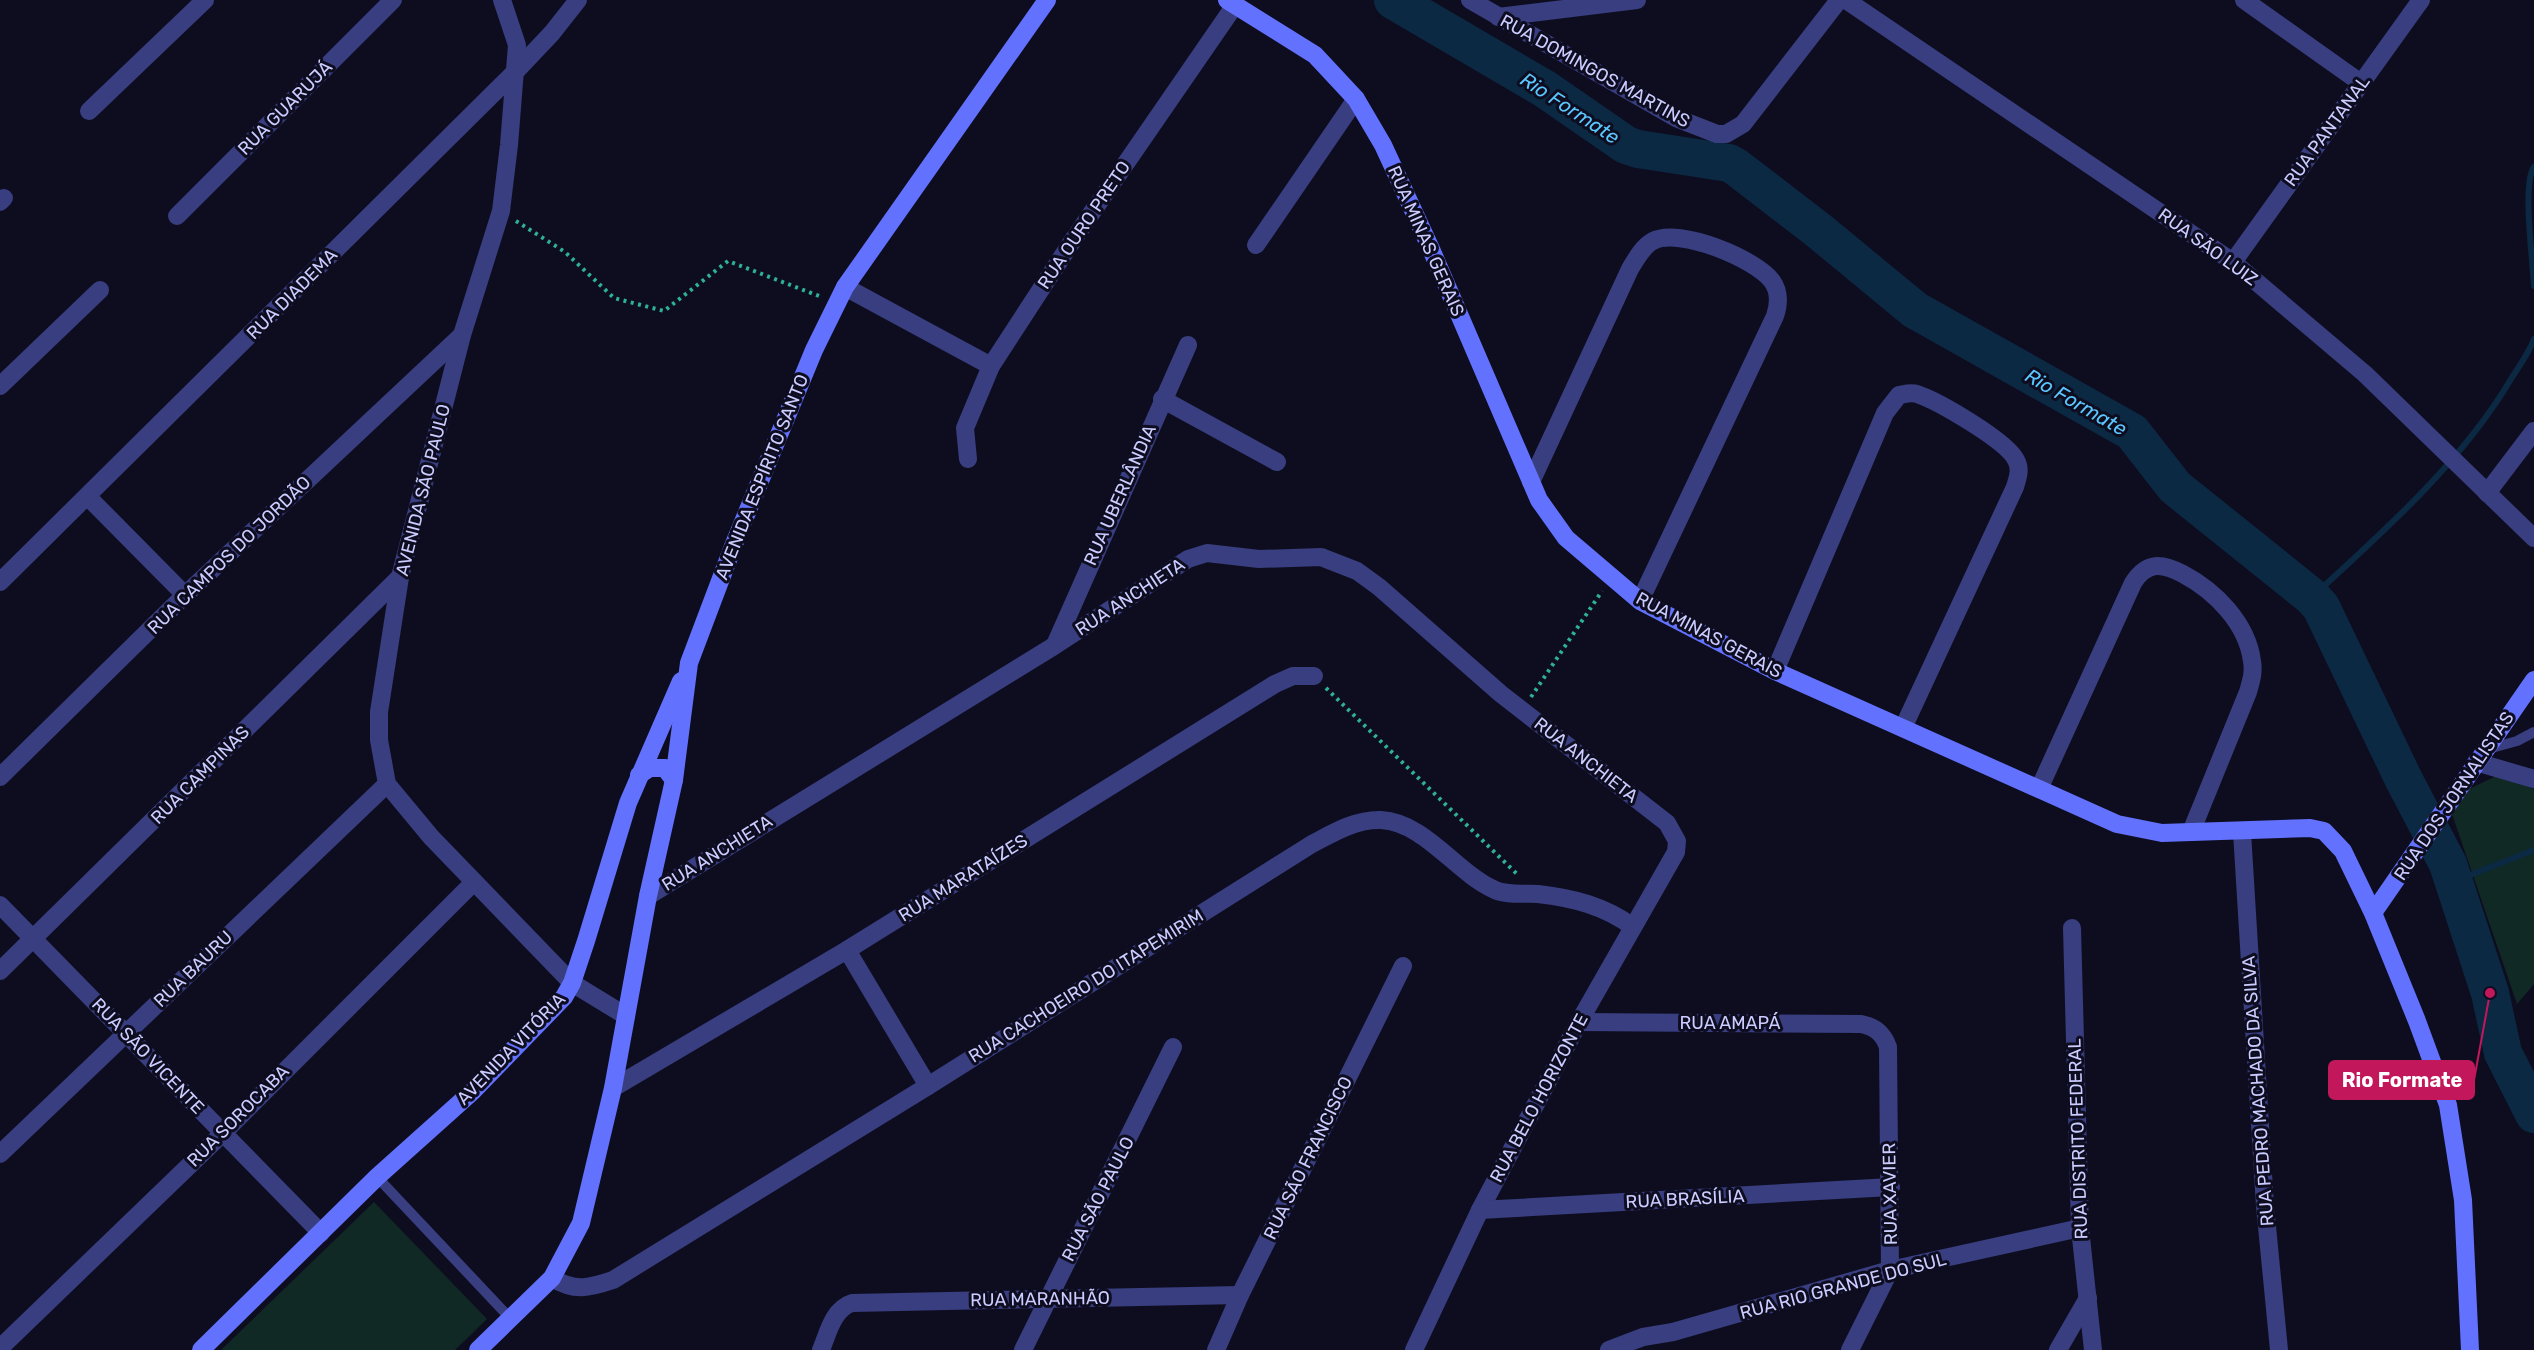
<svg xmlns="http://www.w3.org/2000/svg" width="2534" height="1350" viewBox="0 0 2534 1350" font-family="Rubik,sans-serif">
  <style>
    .green { fill: #102925 }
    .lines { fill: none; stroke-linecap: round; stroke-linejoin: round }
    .stream { stroke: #0c2944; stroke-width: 6 }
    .river { stroke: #0c2944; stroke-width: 38 }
    .path { stroke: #2eb099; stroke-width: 4; stroke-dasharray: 3 4.5; stroke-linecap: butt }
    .lane { stroke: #383e7f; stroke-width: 10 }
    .street { stroke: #383e7f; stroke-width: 18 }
    .secondary { stroke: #6372fe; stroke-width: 18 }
    .labels { text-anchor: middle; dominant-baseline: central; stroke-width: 6; stroke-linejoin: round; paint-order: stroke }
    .street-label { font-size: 18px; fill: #cbccff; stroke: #0e0d20 }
    .water-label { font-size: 20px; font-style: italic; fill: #5ac6fe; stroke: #0e0d20 }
    .leader { fill: none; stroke: #c2185b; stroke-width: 2 }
    .callout-dot { fill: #c2185b; stroke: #0e0d20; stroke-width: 2 }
    .callout { fill: #c2185b; stroke: #c2185b; stroke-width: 2 }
    .callout-label { font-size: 20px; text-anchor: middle; font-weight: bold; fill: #fff }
  </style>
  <rect width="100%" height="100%" fill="#0e0d20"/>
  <!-- green -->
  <g class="green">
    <path d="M2494 777H2504L2534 789V984L2517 1004 2450 808 2459 794Z"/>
    <path d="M374 1202 487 1319 455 1350H221Z"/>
  </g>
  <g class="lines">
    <!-- stream -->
    <g class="stream">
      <path d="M2534 167C2522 183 2533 262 2534 286"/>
      <path d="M2312 597C2383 532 2462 462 2511 379 2519 366 2529 353 2534 339"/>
      <path d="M2455 881 2534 850"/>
    </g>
    <!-- river -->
    <path class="river" d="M1393 0 1545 89 1626 145 1638 149 1729 163 1736 167 1818 230 1915 310 2132 432 2175 487 2312 597 2321 607 2404 780 2448 864 2490 993 2503 1053 2534 1114"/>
    <!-- path -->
    <g class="path">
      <path d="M516 221 565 252 614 298 664 311 728 261 819 296"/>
      <path d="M1326 688 1518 875"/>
      <path d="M1531 697 1602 591"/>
    </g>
    <!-- lane -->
    <g class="lane">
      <path d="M2488 749 2517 741 2534 732"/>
      <path d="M377 1177 510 1318"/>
    </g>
    <!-- street -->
    <g class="street">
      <path d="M502 0 517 45 509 145 501 211 462 335 400 577 379 712V740L387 784 431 837 572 983 626 1016"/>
      <path d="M1470 0 1676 118 1717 134H1726L1743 124 1839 0"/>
      <path d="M1846 0 2233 262 2365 374 2534 538"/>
      <path d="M2244 0 2361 83"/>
      <path d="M1498 17 1637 0"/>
      <path d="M89 111 205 0"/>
      <path d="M0 202 4 198"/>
      <path d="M177 216 393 0"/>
      <path d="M1256 245 1356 99"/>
      <path d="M2233 262 2421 0"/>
      <path d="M845 287 991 366"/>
      <path d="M0 386 100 290"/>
      <path d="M1162 399 1277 462"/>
      <path d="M968 459 965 428 991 366 1073 240 1235 5"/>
      <path d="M1531 482 1630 269C1636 259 1643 246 1653 241 1679 227 1756 259 1772 281 1780 292 1779 304 1775 316L1640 601"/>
      <path d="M2487 493 2534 431"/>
      <path d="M88 497 185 595"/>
      <path d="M0 582 516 71 552 33 578 0"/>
      <path d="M1055 645 1188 345"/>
      <path d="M1775 671 1885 413 1899 395C1905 394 1911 392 1917 394 1938 401 2007 441 2016 460 2021 469 2018 477 2015 487L1903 728"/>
      <path d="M2476 762 2534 779"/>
      <path d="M0 777 185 595 462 335"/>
      <path d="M2039 789 2133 583C2147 561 2162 563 2183 574 2215 591 2247 623 2252 661 2254 673 2251 681 2248 692L2191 832"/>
      <path d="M2242 832 2265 1206 2279 1350"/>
      <path d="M648 896 1054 646 1188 559 1207 553 1259 559 1321 557 1357 571 1379 587 1501 694 1667 823 1677 841 1676 852 1579 1022 1480 1210 1414 1350"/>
      <path d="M0 905 321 1233"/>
      <path d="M2072 928 2080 1228 2093 1350"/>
      <path d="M847 950 928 1086"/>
      <path d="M0 971 400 577"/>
      <path d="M1579 1022 1861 1024C1875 1027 1883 1033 1888 1047L1890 1270 1850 1350"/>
      <path d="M613 1088 847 950 1275 684 1293 676H1314"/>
      <path d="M0 1154 387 784"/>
      <path d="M1480 1210 1891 1187"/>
      <path d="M552 1278C575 1292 589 1288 613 1280L928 1086 1312 844C1333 833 1356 819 1381 820 1424 822 1456 872 1493 889 1506 896 1524 893 1538 894 1573 898 1605 906 1633 927"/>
      <path d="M0 1348 223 1133 474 882"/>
      <path d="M821 1350C828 1333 833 1309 852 1303L1240 1295"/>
      <path d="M1023 1350 1173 1047"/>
      <path d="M1216 1350 1240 1295 1403 966"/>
      <path d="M1609 1350 1643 1337 1673 1332 1890 1270 2080 1228"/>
      <path d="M2058 1350 2088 1298"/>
    </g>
    <!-- secondary -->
    <g class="secondary">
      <path d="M1227 0 1315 55 1356 99 1383 145 1431 249 1539 500 1566 538 1640 601 1775 671 2117 824 2162 833 2310 828 2324 831 2343 851 2373 913 2417 1021 2448 1105 2463 1200 2470 1350"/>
      <path d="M639 775 650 768H665L674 780"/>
      <path d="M2373 913 2534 680"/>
      <path d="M201 1350 377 1177 473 1091 564 997 572 983 586 941 628 803 681 681"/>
      <path d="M478 1350 552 1278 581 1223 613 1088 648 896 674 780 689 663 734 544 814 350 845 287 1047 0"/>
    </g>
  </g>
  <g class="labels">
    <!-- street labels -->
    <g class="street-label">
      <text transform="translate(1595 71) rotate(29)">RUA DOMINGOS MARTINS</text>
      <text transform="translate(285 108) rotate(-45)">RUA GUARUJÁ</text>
      <text transform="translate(2327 131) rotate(-54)">RUA PANTANAL</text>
      <text transform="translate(1084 225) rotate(-56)">RUA OURO PRETO</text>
      <text transform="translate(1426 241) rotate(66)">RUA MINAS GERAIS</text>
      <text transform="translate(2208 247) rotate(36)">RUA SÃO LUIZ</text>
      <text transform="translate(292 294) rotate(-45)">RUA DIADEMA</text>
      <text transform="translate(762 477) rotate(-68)">AVENIDA ESPÍRITO SANTO</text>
      <text transform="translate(423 490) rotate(-76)">AVENIDA SÃO PAULO</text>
      <text transform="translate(1120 495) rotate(-66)">RUA UBERLÂNDIA</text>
      <text transform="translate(229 555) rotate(-44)">RUA CAMPOS DO JORDÃO</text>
      <text transform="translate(1130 597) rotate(-33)">RUA ANCHIETA</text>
      <text transform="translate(1709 635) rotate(28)">RUA MINAS GERAIS</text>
      <text transform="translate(1586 760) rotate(38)">RUA ANCHIETA</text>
      <text transform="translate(200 775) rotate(-45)">RUA CAMPINAS</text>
      <text transform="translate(2454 796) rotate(-56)">RUA DOS JORNALISTAS</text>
      <text transform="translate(717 853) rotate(-32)">RUA ANCHIETA</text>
      <text transform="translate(963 878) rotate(-32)">RUA MARATAÍZES</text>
      <text transform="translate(193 969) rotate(-44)">RUA BAURU</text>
      <text transform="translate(1086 986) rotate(-32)">RUA CACHOEIRO DO ITAPEMIRIM</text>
      <text x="1730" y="1023">RUA AMAPÁ</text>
      <text transform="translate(511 1049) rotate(-46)">AVENIDA VITÓRIA</text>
      <text transform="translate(148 1056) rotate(46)">RUA SÃO VICENTE</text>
      <text transform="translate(2258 1091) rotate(-94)">RUA PEDRO MACHADO DA SILVA</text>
      <text transform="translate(1539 1098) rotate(-62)">RUA BELO HORIZONTE</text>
      <text transform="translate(238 1116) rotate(-45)">RUA SOROCABA</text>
      <text transform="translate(2078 1139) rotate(-92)">RUA DISTRITO FEDERAL</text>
      <text transform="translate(1308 1158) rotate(-64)">RUA SÃO FRANCISCO</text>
      <text transform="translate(1890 1194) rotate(-91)">RUA XAVIER</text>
      <text transform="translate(1098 1199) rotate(-63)">RUA SÃO PAULO</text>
      <text transform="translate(1685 1199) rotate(-3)">RUA BRASÍLIA</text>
      <text transform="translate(1843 1286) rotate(-15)">RUA RIO GRANDE DO SUL</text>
      <text transform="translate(1040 1299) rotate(-1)">RUA MARANHÃO</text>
    </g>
    <!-- water labels -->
    <g class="water-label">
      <text transform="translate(1570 108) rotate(33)">Rio Formate</text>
      <text transform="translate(2076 402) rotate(30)">Rio Formate</text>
    </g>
  </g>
  <!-- callouts -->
  <path class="leader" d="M2490 993L2474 1080"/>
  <circle class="callout-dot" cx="2490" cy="993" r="6"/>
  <rect class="callout" x="2329" y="1061" width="145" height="38" rx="6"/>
  <g class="callout-label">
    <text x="2402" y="1087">Rio Formate</text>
  </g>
</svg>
